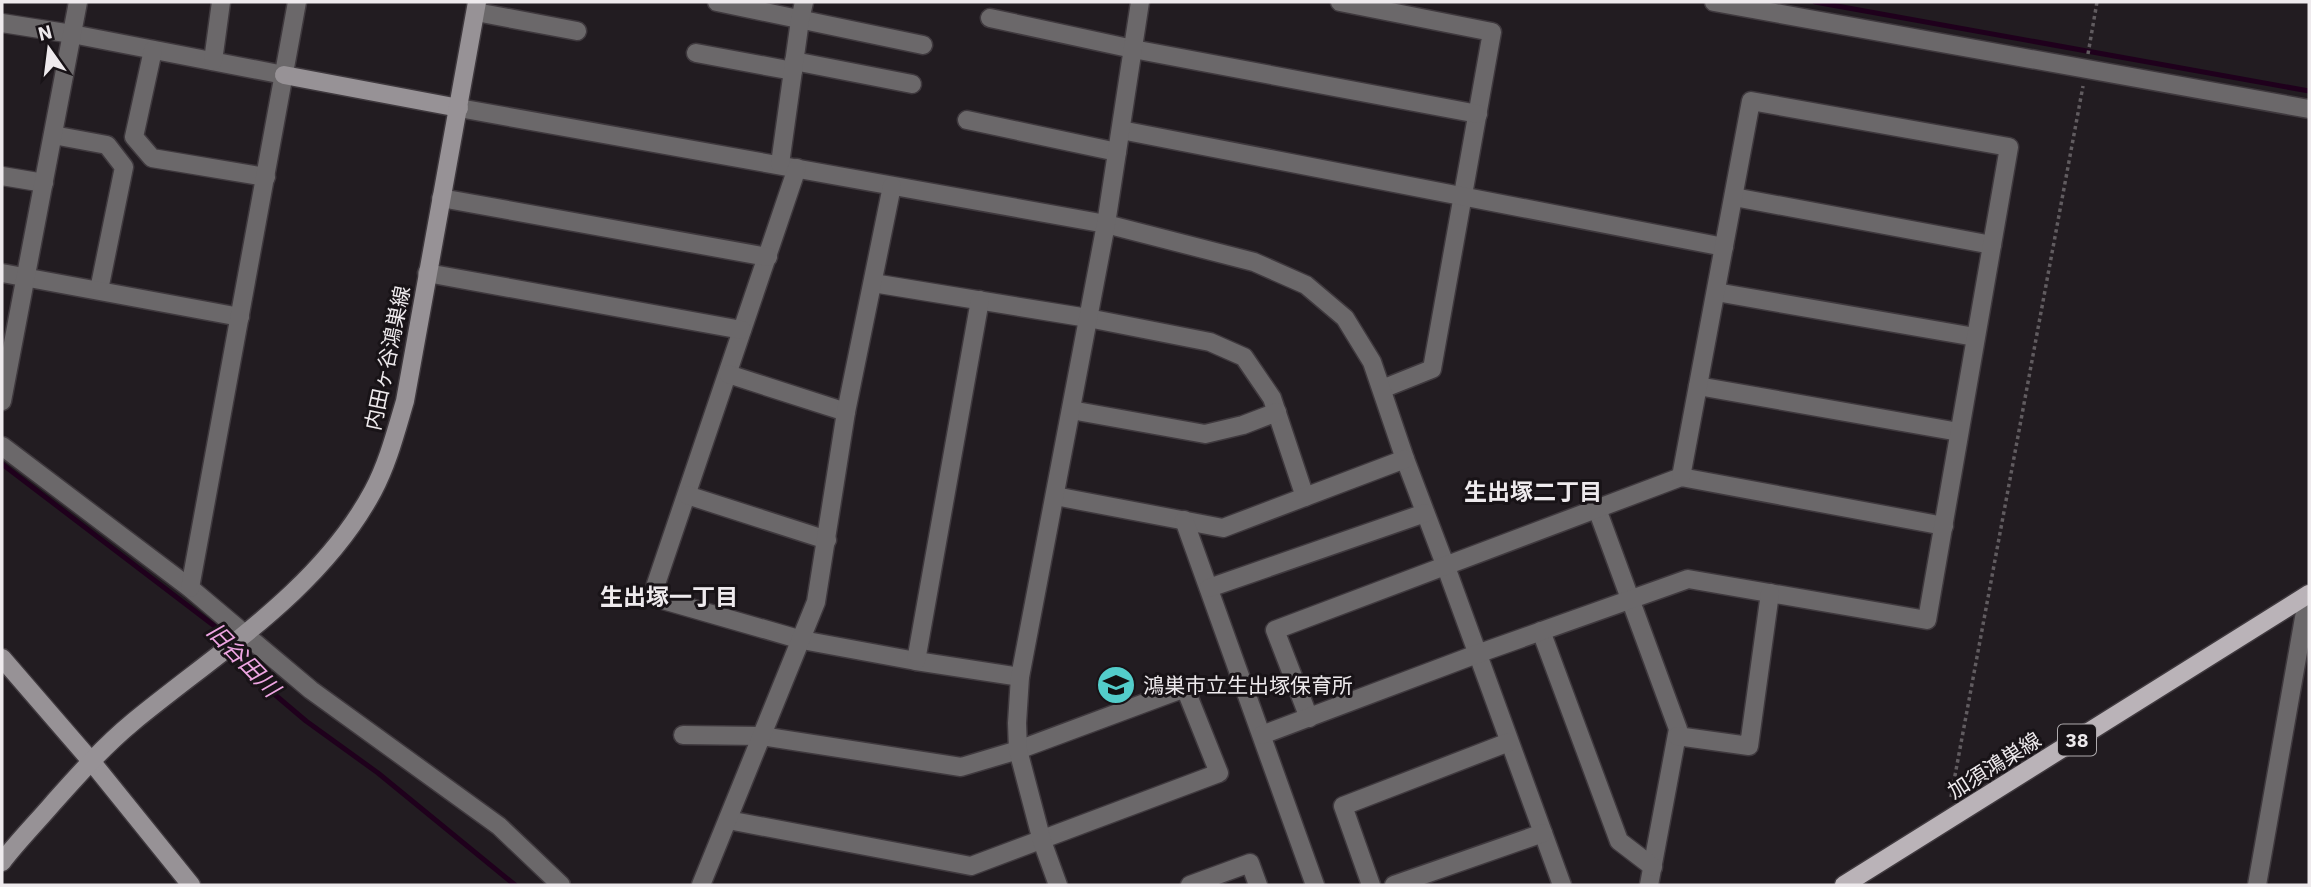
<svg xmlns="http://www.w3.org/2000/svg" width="2311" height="887" viewBox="0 0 2311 887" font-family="'IBM Plex Sans','Noto Sans JP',sans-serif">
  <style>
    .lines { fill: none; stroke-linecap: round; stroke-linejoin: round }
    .stream { stroke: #1f001c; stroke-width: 5 }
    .street-casing { stroke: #3f393e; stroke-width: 21 }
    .secondary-casing { stroke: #3f393e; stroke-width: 21 }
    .primary-casing { stroke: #3f393e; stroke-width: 21 }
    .path { stroke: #615c60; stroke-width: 3.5; stroke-dasharray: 3.5 3.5; stroke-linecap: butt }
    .street { stroke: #6b686a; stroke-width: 18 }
    .secondary { stroke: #979296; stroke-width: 18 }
    .primary { stroke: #bab3b8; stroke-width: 18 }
    .labels { text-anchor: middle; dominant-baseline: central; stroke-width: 6; stroke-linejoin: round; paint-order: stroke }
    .shield { fill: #181317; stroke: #aeaaad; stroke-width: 2 }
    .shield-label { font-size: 19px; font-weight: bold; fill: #eeeaed }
    .street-label { font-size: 21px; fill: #eeeaed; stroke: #181317 }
    .poi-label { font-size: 21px; fill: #eeeaed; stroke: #181317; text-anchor: start }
    .neighbourhood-label { font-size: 23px; font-weight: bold; fill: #eeeaed; stroke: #181317 }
    .water-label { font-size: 23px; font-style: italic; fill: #eea5e2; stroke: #181317 }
  </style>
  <rect width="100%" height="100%" fill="#221c21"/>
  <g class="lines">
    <!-- stream -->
    <g class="stream">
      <path d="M1815 2 2309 91"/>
      <path d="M2 464 221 631 254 677 306 721 378 773 515 885"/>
    </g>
    <defs>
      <g id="street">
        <path d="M717 2 923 45"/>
        <path d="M1340 2 1492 32 1432 369 1382 389"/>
        <path d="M1714 2 2309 109"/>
        <path d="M476 12 577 31"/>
        <path d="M990 18 1133 49 1478 114"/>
        <path d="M2 23 72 34 284 75"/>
        <path d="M153 50 134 137 152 158 266 177"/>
        <path d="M696 53 793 71"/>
        <path d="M213 61 221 2"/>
        <path d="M794 61 912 84"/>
        <path d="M459 108 1106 224 1254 262 1306 285 1345 318 1372 362 1405 459 1446 567 1562 885"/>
        <path d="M967 120 1117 152"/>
        <path d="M1121 130 1724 247"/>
        <path d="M53 135 107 145 124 167 99 290"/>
        <path d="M780 164 800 20 804 2"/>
        <path d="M797 168 656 584V594L663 600 802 640 916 661 1020 677"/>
        <path d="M2 176 44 183"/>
        <path d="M1734 197 1992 245"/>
        <path d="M441 198 768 257"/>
        <path d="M2 273 240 317"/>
        <path d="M427 273 742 330"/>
        <path d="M873 283 1088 318 1210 342 1244 357 1272 398 1305 497"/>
        <path d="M1716 292 1975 337"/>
        <path d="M728 374 846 412"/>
        <path d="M1698 386 1959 432"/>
        <path d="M2 401 78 2"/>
        <path d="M1071 410 1205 434 1243 425 1277 412"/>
        <path d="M2 446 190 588 311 690 499 826 561 885"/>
        <path d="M687 495 827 540"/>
        <path d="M1055 496 1223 528 1405 459"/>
        <path d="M1597 509 1678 729 1649 885"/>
        <path d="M1184 520 1315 885"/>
        <path d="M190 588 297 2"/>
        <path d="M1209 588 1425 513"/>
        <path d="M1541 631 1619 841 1653 867"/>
        <path d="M916 661 980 300"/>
        <path d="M1309 718 1275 630 1681 477 1944 526"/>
        <path d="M683 735 761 736 961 767 1018 750 1185 688 1219 773 971 866 728 820"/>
        <path d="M1262 735 1477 654 1688 579 1927 620 2009 147 1751 101 1681 477"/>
        <path d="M1677 736 1749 746 1770 593"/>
        <path d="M701 885 816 602 846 412 892 186"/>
        <path d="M1058 885 1042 841 1018 750 1017 723 1020 677 1106 224 1140 2"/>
        <path d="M1190 885 1250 863 1258 885"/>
        <path d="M1371 885 1343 806 1509 742"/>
        <path d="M1394 885 1543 833"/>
        <path d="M2257 885 2308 595"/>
      </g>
      <g id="secondary">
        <path d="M284 75 459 108"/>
        <path d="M2 658 91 761 191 885"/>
        <path d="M2 862C18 841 37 822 54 802 79 774 104 746 133 722 218 652 320 590 373 491 388 463 396 431 405 401L477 2"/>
      </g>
      <path id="primary" d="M1844 885 2309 594"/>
    </defs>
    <!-- street casing -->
    <use href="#street" class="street-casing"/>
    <!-- secondary casing -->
    <use href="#secondary" class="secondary-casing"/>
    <!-- primary casing -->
    <use href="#primary" class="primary-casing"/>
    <!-- path -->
    <g class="path">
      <path d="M2088 54 2097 2"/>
      <path d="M1951 797 2083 86"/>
    </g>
    <!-- street -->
    <use href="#street" class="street"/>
    <!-- secondary -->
    <use href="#secondary" class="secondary"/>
    <!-- primary -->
    <use href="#primary" class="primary"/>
  </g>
  <!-- icons -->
  <defs>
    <symbol id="school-disc" viewBox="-11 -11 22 22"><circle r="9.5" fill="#53cdca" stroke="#181317"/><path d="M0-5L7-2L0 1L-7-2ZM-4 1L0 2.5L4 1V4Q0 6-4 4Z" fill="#111"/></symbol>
  </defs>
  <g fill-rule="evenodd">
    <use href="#school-disc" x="1094" y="663" width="44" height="44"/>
  </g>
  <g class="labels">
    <!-- shield labels -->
    <rect class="shield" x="2058" y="724.5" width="38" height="31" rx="5"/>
    <g class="shield-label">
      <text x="2077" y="740">38</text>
    </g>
    <!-- street labels -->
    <g class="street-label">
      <text transform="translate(387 358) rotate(-78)">内田ヶ谷鴻巣線</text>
      <text transform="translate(1994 765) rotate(-32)">加須鴻巣線</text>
    </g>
    <!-- poi labels -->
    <g class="poi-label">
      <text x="1143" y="685">鴻巣市立生出塚保育所</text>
    </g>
    <!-- neighbourhood labels -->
    <g class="neighbourhood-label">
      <text x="1533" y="491">生出塚二丁目</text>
      <text x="669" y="596">生出塚一丁目</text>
    </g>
    <!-- water labels -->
    <g class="water-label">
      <text transform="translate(244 659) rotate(46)">旧谷田川</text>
    </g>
  </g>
  <!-- border -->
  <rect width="2311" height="887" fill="none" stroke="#eeeaed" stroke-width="7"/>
  <!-- north arrow -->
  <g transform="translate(49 49) rotate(346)" stroke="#181317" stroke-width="5" paint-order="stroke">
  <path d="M0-5L12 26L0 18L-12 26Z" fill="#eeeaed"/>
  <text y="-10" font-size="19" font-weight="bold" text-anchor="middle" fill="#eeeaed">N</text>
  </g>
</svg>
